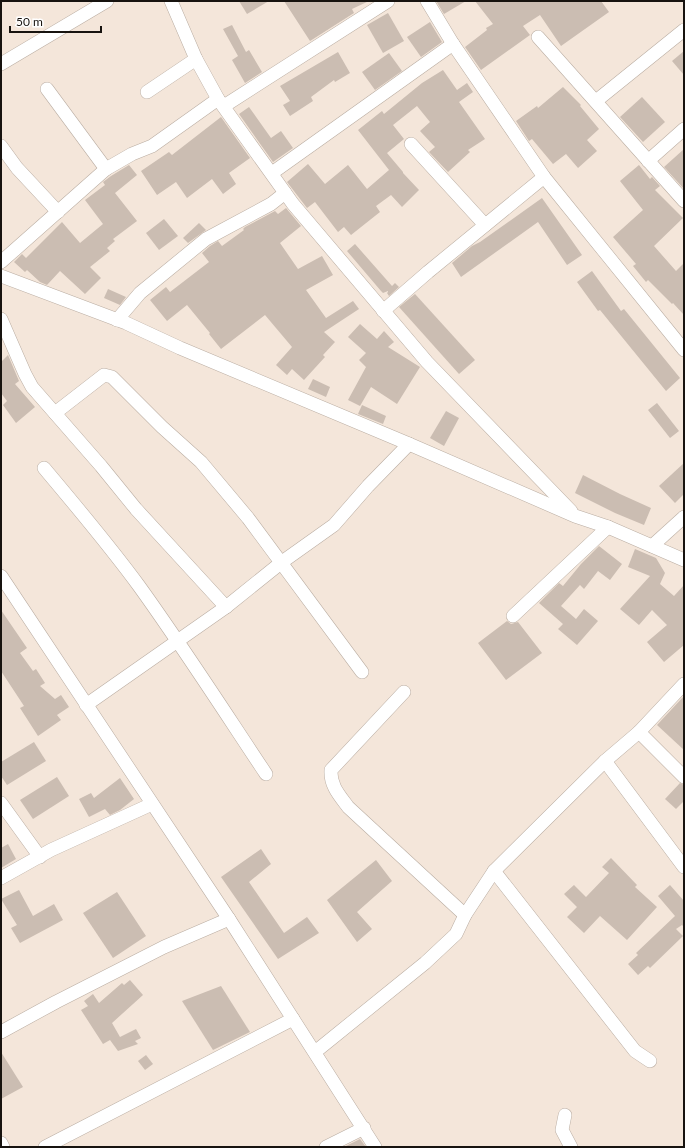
<svg xmlns="http://www.w3.org/2000/svg" width="685" height="1148" viewBox="0 0 685 1148" font-family="Lato,sans-serif">
  <style>
    .building { fill: #cbbdb2 }
    .lines { fill: none; stroke-linecap: round; stroke-linejoin: round }
    .minor-casing { stroke: #baada2; stroke-width: 14 }
    .minor { stroke: #fff; stroke-width: 13 }
  </style>
  <rect width="100%" height="100%" fill="#f4e6da"/>
  <!-- building -->
  <g class="building">
    <path d="M239 1H269L247 14Z"/>
    <path d="M284 1H369L352 9 354 13 310 41Z"/>
    <path d="M436 1H466L444 14Z"/>
    <path d="M475 1H601L609 12 561 46 540 15 523 26 530 35 481 70 465 47 487 30 486 28 493 24Z"/>
    <path d="M388 13 404 41 383 53 367 25Z"/>
    <path d="M430 22 442 42 421 57 407 37Z"/>
    <path d="M232 25 246 52 249 50 262 72 245 83 232 60 238 56 223 29Z"/>
    <path d="M684 51V75L672 61Z"/>
    <path d="M338 52 350 73 335 82 334 80 311 97 313 101 290 116 283 105 290 101 280 86Z"/>
    <path d="M389 53 402 71 375 90 362 72Z"/>
    <path d="M443 70 457 90 467 83 473 92 459 102 485 139 468 150 470 152 448 172 429 152 435 147 420 131 430 122 417 106 393 125 404 139 387 153 403 172V173L419 190 402 207 391 195 376 206 380 212 351 235 344 227 338 232 315 202 307 208 287 182 308 164 325 184 348 165 367 189 389 170 358 130 382 111 384 114 422 83Z"/>
    <path d="M563 87 581 105 580 106 599 129 587 140 597 151 578 168 566 154 553 164 532 139 529 141 516 121 537 106 538 108Z"/>
    <path d="M642 97 665 122 643 142 620 117Z"/>
    <path d="M249 107 271 138 281 131 293 148 273 162 239 114Z"/>
    <path d="M221 117 250 158 229 173 236 184 223 194 212 179 187 198 176 182 157 195 141 171 169 152 172 155Z"/>
    <path d="M684 149V189L664 167Z"/>
    <path d="M129 165 137 175 115 193 137 221 113 239 115 241 107 248 110 251 90 267 101 278 85 294 60 271 47 285 40 282 27 270 25 272 14 262 22 254 26 258 62 222 80 243 103 224 85 200 105 185 103 182 111 176Z"/>
    <path d="M639 165 650 179 652 177 660 186 655 190 683 218 654 246 676 271 684 263V315L673 303 672 304 648 280 646 282 633 266 636 264 613 237 643 210 620 181Z"/>
    <path d="M542 198 582 255 567 265 538 222 461 277 452 263 472 246 480 242Z"/>
    <path d="M286 208 301 226 280 243 298 269 322 256 333 275 306 290 326 318 353 301 359 309 324 332 335 342 323 355 325 357 304 380 292 369 287 375 276 365 292 347 265 315 221 349 209 334 210 333 187 305 167 321 150 300 166 287 170 292 209 262 202 253 210 246 218 241 222 246 244 230 243 229 245 227 275 211 278 214Z"/>
    <path d="M164 219 178 236 159 250 146 233Z"/>
    <path d="M199 223 206 230 188 243 183 238Z"/>
    <path d="M355 244 392 286 395 283 399 287 389 296 387 293 388 292V291L383 293 381 291 347 251Z"/>
    <path d="M592 271 621 311 624 309 680 378 666 391 600 310 598 311 577 282Z"/>
    <path d="M108 289 126 297 120 305 104 298Z"/>
    <path d="M415 294 475 360 459 374 399 307Z"/>
    <path d="M360 324 377 339 384 331 394 342 388 347 420 367 397 404 371 387 360 406 348 400 366 367 359 360 366 353 348 337Z"/>
    <path d="M8 355 19 381 15 384 35 407 16 423 3 405 7 401 1 393V362Z"/>
    <path d="M313 379 330 387 326 397 308 389Z"/>
    <path d="M657 403 679 431 670 438 648 410Z"/>
    <path d="M362 405 386 416 383 424 358 414Z"/>
    <path d="M446 411 459 418 444 446 430 438Z"/>
    <path d="M684 463V494L675 503 659 486Z"/>
    <path d="M583 475 620 494 651 508 644 525 615 513 575 493Z"/>
    <path d="M599 546 622 564 610 580 598 571 584 589 580 585 561 606 576 619 584 609 598 621 577 645 558 629 563 624 539 603 559 583 563 586 581 564Z"/>
    <path d="M635 549 656 558 665 573 660 584 674 596 684 585V645L664 662 647 642 667 625 652 610 639 625 620 609 650 576 628 567Z"/>
    <path d="M1 610 27 648 20 653 33 671 36 669 45 683 40 686 55 699 61 695 69 707 57 715 61 720 38 736 20 708 24 706 1 671Z"/>
    <path d="M507 621 511 624 518 622 542 653 506 680 478 643Z"/>
    <path d="M684 696V750L657 725Z"/>
    <path d="M34 742 46 761 7 785 1 776V762Z"/>
    <path d="M57 777 69 796 33 819 20 800Z"/>
    <path d="M120 778 134 799 120 810 110 815 105 809 89 817 79 799 91 793 94 798Z"/>
    <path d="M680 783 684 785V801L676 809 665 799Z"/>
    <path d="M8 844 16 859 1 868V848Z"/>
    <path d="M261 849 271 864 249 882 284 933 307 917 319 933 278 959 221 877Z"/>
    <path d="M611 858 637 885 635 887 657 907 627 940 600 916 584 933 567 917 577 907 564 894 574 885 586 897 609 873 602 867Z"/>
    <path d="M376 860 392 881 357 912 372 929 357 942 327 900Z"/>
    <path d="M670 885 684 901V927L682 925 676 929 683 936 650 968 648 966 638 975 628 964 638 955 636 953 675 916 658 896Z"/>
    <path d="M19 890 33 916 54 904 63 920 20 943 11 928 17 925 1 899Z"/>
    <path d="M117 892 146 936 113 958 83 913Z"/>
    <path d="M130 980 143 995 112 1023 120 1037 136 1029 141 1038 135 1041 138 1044 118 1051 110 1040 103 1044 81 1010 88 1006 84 1001 93 994 99 1003 122 983 124 985Z"/>
    <path d="M221 986 250 1032 213 1050 182 1001Z"/>
    <path d="M1 1052 23 1087 1 1099Z"/>
    <path d="M146 1055 153 1064 145 1070 138 1061Z"/>
    <path d="M360 1139 366 1147H344Z"/>
  </g>
  <g class="lines">
    <defs>
      <g id="minor">
        <path d="M171 1 196 59 218 99 293 204 427 362 571 511"/>
        <path d="M427 1 453 44 544 177 684 350"/>
        <path d="M538 37 684 201"/>
        <path d="M1 64 107 1"/>
        <path d="M47 89 106 169"/>
        <path d="M147 92 196 59"/>
        <path d="M596 101 684 30"/>
        <path d="M224 106 388 1"/>
        <path d="M411 144 485 225"/>
        <path d="M1 146 17 168 58 212"/>
        <path d="M648 161 684 129"/>
        <path d="M272 173 453 44"/>
        <path d="M1 262 106 169 132 154 152 146 218 99"/>
        <path d="M1 276 126 323 180 348 409 444 575 516 608 527 684 560"/>
        <path d="M383 311 428 272 544 177"/>
        <path d="M1 319 25 374 32 387 101 466 136 509 226 607"/>
        <path d="M117 320 140 293 206 239 271 204 285 193"/>
        <path d="M55 413 104 375 112 377 162 427 201 462 248 518 362 672"/>
        <path d="M44 468C76 506 109 545 139 586 183 647 224 711 266 774"/>
        <path d="M652 546 684 517"/>
        <path d="M1 576 229 919 375 1147"/>
        <path d="M513 616 608 527"/>
        <path d="M684 684 639 732 605 761 684 867"/>
        <path d="M404 692 331 770C330 786 340 796 348 807L465 915"/>
        <path d="M86 705 226 607 282 562 334 525 368 486 409 444"/>
        <path d="M639 732 684 777"/>
        <path d="M1 803 40 857"/>
        <path d="M494 871 635 1051 650 1061"/>
        <path d="M1 878 51 850 152 804"/>
        <path d="M1 1032 56 1002 164 947 229 919"/>
        <path d="M315 1052 425 963 456 934 465 915 494 871 605 761"/>
        <path d="M565 1115 562 1130 571 1147"/>
        <path d="M1 1143 3 1147"/>
        <path d="M45 1147 293 1019"/>
        <path d="M326 1147 364 1128"/>
      </g>
    </defs>
    <!-- minor casing -->
    <use href="#minor" class="minor-casing"/>
    <!-- minor -->
    <use href="#minor" class="minor"/>
  </g>
  <!-- border -->
  <rect width="685" height="1148" fill="none" stroke="#17130f" stroke-width="4"/>
  <!-- scale -->
  <path d="M10 26v6h91v-6" fill="none" stroke="#17130f" stroke-width="2"/>
  <text x="16" y="26" font-size="12" fill="#17130f" stroke="#ffffff" stroke-width="3" paint-order="stroke">50 m</text>
</svg>
